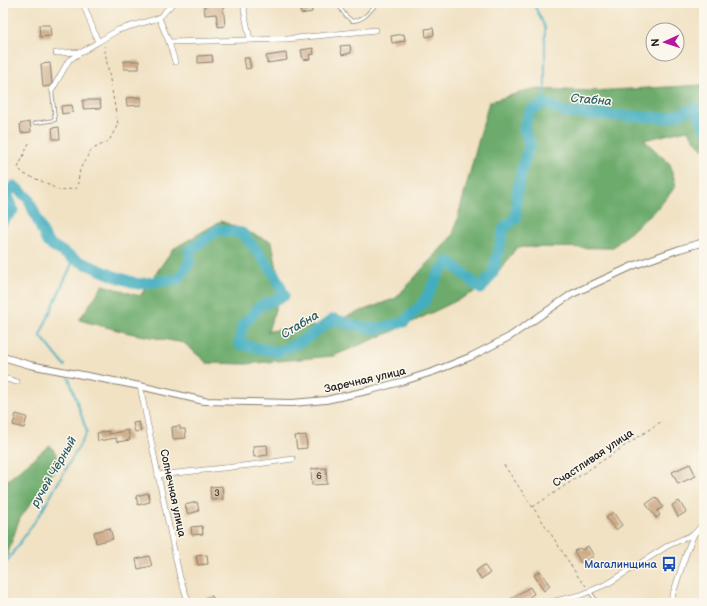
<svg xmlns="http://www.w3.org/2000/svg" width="707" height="606" viewBox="0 0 707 606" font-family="'Balsamiq Sans',sans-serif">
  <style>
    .forest { fill: #6cab6c; stroke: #446444 }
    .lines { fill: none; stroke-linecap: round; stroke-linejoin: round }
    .stream { stroke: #42aec0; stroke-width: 2 }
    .river { stroke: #42aec0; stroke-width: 11 }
    .building { fill: #ceac89 }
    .service-casing { stroke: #867f70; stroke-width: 4 }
    .minor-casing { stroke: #867f70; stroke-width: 6 }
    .tertiary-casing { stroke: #867f70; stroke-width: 8 }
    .path { stroke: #867f70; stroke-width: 1; stroke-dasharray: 3 3; stroke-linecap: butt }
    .service { stroke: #fff; stroke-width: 2.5 }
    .minor { stroke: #fff; stroke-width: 5 }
    .tertiary { stroke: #fff; stroke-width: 6 }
    .labels { text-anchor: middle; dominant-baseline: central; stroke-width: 3; stroke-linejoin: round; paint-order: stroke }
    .number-label { font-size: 9px; fill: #484037 }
    .street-label { font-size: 11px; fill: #1c1c1c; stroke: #fbf7ec }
    .transit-label { font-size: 11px; fill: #164399; stroke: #fbf7ec; text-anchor: end }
    .water-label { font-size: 12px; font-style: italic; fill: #2d5e66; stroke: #fbf7ec }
  </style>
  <rect width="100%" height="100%" fill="#fbf7ec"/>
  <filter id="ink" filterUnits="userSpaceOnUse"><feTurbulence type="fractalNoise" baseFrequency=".025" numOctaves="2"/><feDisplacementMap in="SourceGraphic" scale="8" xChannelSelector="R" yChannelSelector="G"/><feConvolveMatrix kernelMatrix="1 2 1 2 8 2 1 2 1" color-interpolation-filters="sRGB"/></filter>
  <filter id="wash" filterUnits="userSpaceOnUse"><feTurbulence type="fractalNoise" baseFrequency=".012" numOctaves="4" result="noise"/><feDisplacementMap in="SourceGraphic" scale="16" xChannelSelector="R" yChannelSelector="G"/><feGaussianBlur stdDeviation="0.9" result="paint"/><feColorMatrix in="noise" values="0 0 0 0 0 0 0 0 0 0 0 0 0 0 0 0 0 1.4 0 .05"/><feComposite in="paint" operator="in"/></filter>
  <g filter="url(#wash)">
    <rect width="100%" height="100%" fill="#f1e2c4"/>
    <!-- forest -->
    <g class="forest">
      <path d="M704 85V149H702L687 130 644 140 670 164 676 186 659 207 612 248 517 247 489 285 396 330 333 356 246 364 207 363 184 343 129 333 79 320 103 285 140 296 173 249 221 221 272 242 281 291 268 331 324 325 396 298 453 235 489 102 532 89 593 91Z"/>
      <path d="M50 445 61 461 19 520 3 568V484Z"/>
    </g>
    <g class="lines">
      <!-- stream -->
      <g class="stream">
        <path d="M533 3 545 27V103"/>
        <path d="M65 366 40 335 74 259"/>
        <path d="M3 567 42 511 87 432 69 378"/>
      </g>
      <!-- river -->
      <path class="river" d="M3 221 13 210 7 193 14 186 28 198 47 242 74 259 114 276 138 284 179 279 190 261 189 251 218 230 242 233C258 253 276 271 284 296L260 306 242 326 239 344 278 352 302 341 334 319 352 325 375 329 404 322 424 302 439 273 449 261 481 289 493 273 504 228 516 218 517 193 523 164 530 145 524 128 530 111 545 103 567 113 667 118 696 108 703 124 704 128"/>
    </g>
    <g id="blocks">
      <!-- building -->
      <g class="building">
        <path d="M306 3H311L312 12 301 14 299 4Z"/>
        <path d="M223 4 225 26 218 27 216 14 205 15 204 6Z"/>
        <path d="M39 25H50L51 36 40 37Z"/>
        <path d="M433 28 434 35 426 37 425 29Z"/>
        <path d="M404 34 405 41 392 43 391 36Z"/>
        <path d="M350 45 351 53 342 55 340 46Z"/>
        <path d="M313 48 314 54 309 55 310 59 303 60 301 50Z"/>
        <path d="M286 53 287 60 267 63 266 56Z"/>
        <path d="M212 55 213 62 198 63V56Z"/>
        <path d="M244 58H249L251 68 246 69Z"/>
        <rect x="124" y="61" width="15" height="8"/>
        <path d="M50 63 52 83 50 86 43 87 41 64Z"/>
        <path d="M141 97V105L127 106 126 98Z"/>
        <path d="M83 100H100L101 108 83 109Z"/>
        <path d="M72 105 73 112 62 114 61 106Z"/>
        <path d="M30 122 31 132 21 133 20 124Z"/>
        <path d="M59 127 60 139H53L52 128Z"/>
        <path d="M16 414 27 417 24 428 13 425Z"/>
        <path d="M139 422 141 431 135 432 133 423Z"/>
        <path d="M180 426V429H185L186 438 173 439 172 427Z"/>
        <path d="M128 430 130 440 117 442 116 438 98 441 97 433 109 431V434Z"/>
        <path d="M306 435 307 448 297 449 295 436Z"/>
        <path d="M267 445 268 455 254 457 253 446Z"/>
        <path d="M690 464 696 476 678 484 672 472Z"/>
        <path d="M326 468 327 484 312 485 311 469Z"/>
        <path d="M222 486 223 499 211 500 210 487Z"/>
        <path d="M148 493 150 502 138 505 136 496Z"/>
        <path d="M656 497 663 507 657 511 660 515 656 518 646 504Z"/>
        <path d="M679 501 686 512 678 517 672 505Z"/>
        <path d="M197 502 199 511 188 514 185 505Z"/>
        <path d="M613 512 622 525 616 530 606 518Z"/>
        <path d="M202 526 203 534 192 535 191 527Z"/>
        <path d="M110 528 113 539 96 543 94 532Z"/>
        <path d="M588 546 594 556 581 563 574 551 580 548 582 550Z"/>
        <path d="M207 555 208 564 198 565 196 556Z"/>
        <path d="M149 556 152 566 138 569 136 559Z"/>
        <path d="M484 565 490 573 481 579 476 571Z"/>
        <path d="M540 571 550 586 544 591 534 575Z"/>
        <path d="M530 587 534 594 520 603H504Z"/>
        <path d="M212 596 215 603H196V602Z"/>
      </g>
    </g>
  </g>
  <g filter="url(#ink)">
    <use href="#blocks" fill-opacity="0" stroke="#867f70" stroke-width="1"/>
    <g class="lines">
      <defs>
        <g id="service">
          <path d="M337 3 345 15 352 21C365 20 369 12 377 3"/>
          <path d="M35 123 55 120 52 91"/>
          <path d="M590 592 598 603"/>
        </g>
        <g id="minor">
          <path d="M83 3 98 42 118 30 159 18 173 3"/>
          <path d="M246 3 244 10 250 40"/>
          <path d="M159 18 169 42 287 39 376 30"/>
          <path d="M169 42 175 62"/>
          <path d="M56 53 81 52"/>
          <path d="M52 90 69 60 98 42"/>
          <path d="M3 378 17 382"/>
          <path d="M140 386 158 475 180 578 189 603"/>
          <path d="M158 475 251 465 293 459"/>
          <path d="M546 603 581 595 609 583 669 545 694 534"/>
          <path d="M670 603 687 551 694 534 704 523"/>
        </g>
        <path id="tertiary" d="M3 357 30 365 140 386 204 401 292 403 326 400 371 390 404 381 435 371 470 357 509 337 572 294 635 265 680 249 704 242"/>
      </defs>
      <!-- service casing -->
      <use href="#service" class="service-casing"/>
      <!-- minor casing -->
      <use href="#minor" class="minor-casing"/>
      <!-- tertiary casing -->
      <use href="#tertiary" class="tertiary-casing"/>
      <!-- path -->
      <g class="path">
        <path d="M29 143 18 168 24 174 46 183 60 191 77 188 80 169 91 150 109 141 118 124 104 46"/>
        <path d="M504 465 549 531 579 578 586 586"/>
        <path d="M533 507 662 421"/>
      </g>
      <!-- service -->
      <use href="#service" class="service"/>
      <!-- minor -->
      <use href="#minor" class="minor"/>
      <!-- tertiary -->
      <use href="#tertiary" class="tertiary"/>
    </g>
  </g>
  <!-- icons -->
  <defs>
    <symbol id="bus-bare" viewBox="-9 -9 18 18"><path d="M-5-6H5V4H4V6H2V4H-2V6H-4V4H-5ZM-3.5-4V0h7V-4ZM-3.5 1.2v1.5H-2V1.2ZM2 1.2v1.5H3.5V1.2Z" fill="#1a4fb4" stroke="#fbf7ec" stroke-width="2.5" paint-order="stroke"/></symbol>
  </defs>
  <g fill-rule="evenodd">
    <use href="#bus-bare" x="658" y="553" width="22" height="22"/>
  </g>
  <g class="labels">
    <!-- number labels -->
    <g class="number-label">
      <text x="319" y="476">6</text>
      <text x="217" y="493">3</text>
    </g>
    <!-- street labels -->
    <g class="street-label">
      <text transform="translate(365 380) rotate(-13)">Заречная улица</text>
      <text transform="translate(593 458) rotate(-34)">Счастливая улица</text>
      <text transform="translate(173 493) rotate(78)">Солнечная улица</text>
    </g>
    <!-- transit labels -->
    <g class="transit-label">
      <text x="657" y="564">Магалинщина</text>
    </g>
    <!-- water labels -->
    <g class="water-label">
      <text transform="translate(591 100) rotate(5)">Стабна</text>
      <text transform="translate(300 325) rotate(-31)">Стабна</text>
      <text transform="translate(54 472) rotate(-60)">ручей Чёрный</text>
    </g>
  </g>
  <!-- margin -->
  <rect width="707" height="606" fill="none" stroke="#fbf7ec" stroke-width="16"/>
  <!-- north arrow -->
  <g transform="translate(665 42) rotate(267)"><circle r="19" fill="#fbf7ec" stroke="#a29f99"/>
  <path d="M0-3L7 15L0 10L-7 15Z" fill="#b5179e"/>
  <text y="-6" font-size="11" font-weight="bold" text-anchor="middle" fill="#1c1c1c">N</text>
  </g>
</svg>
